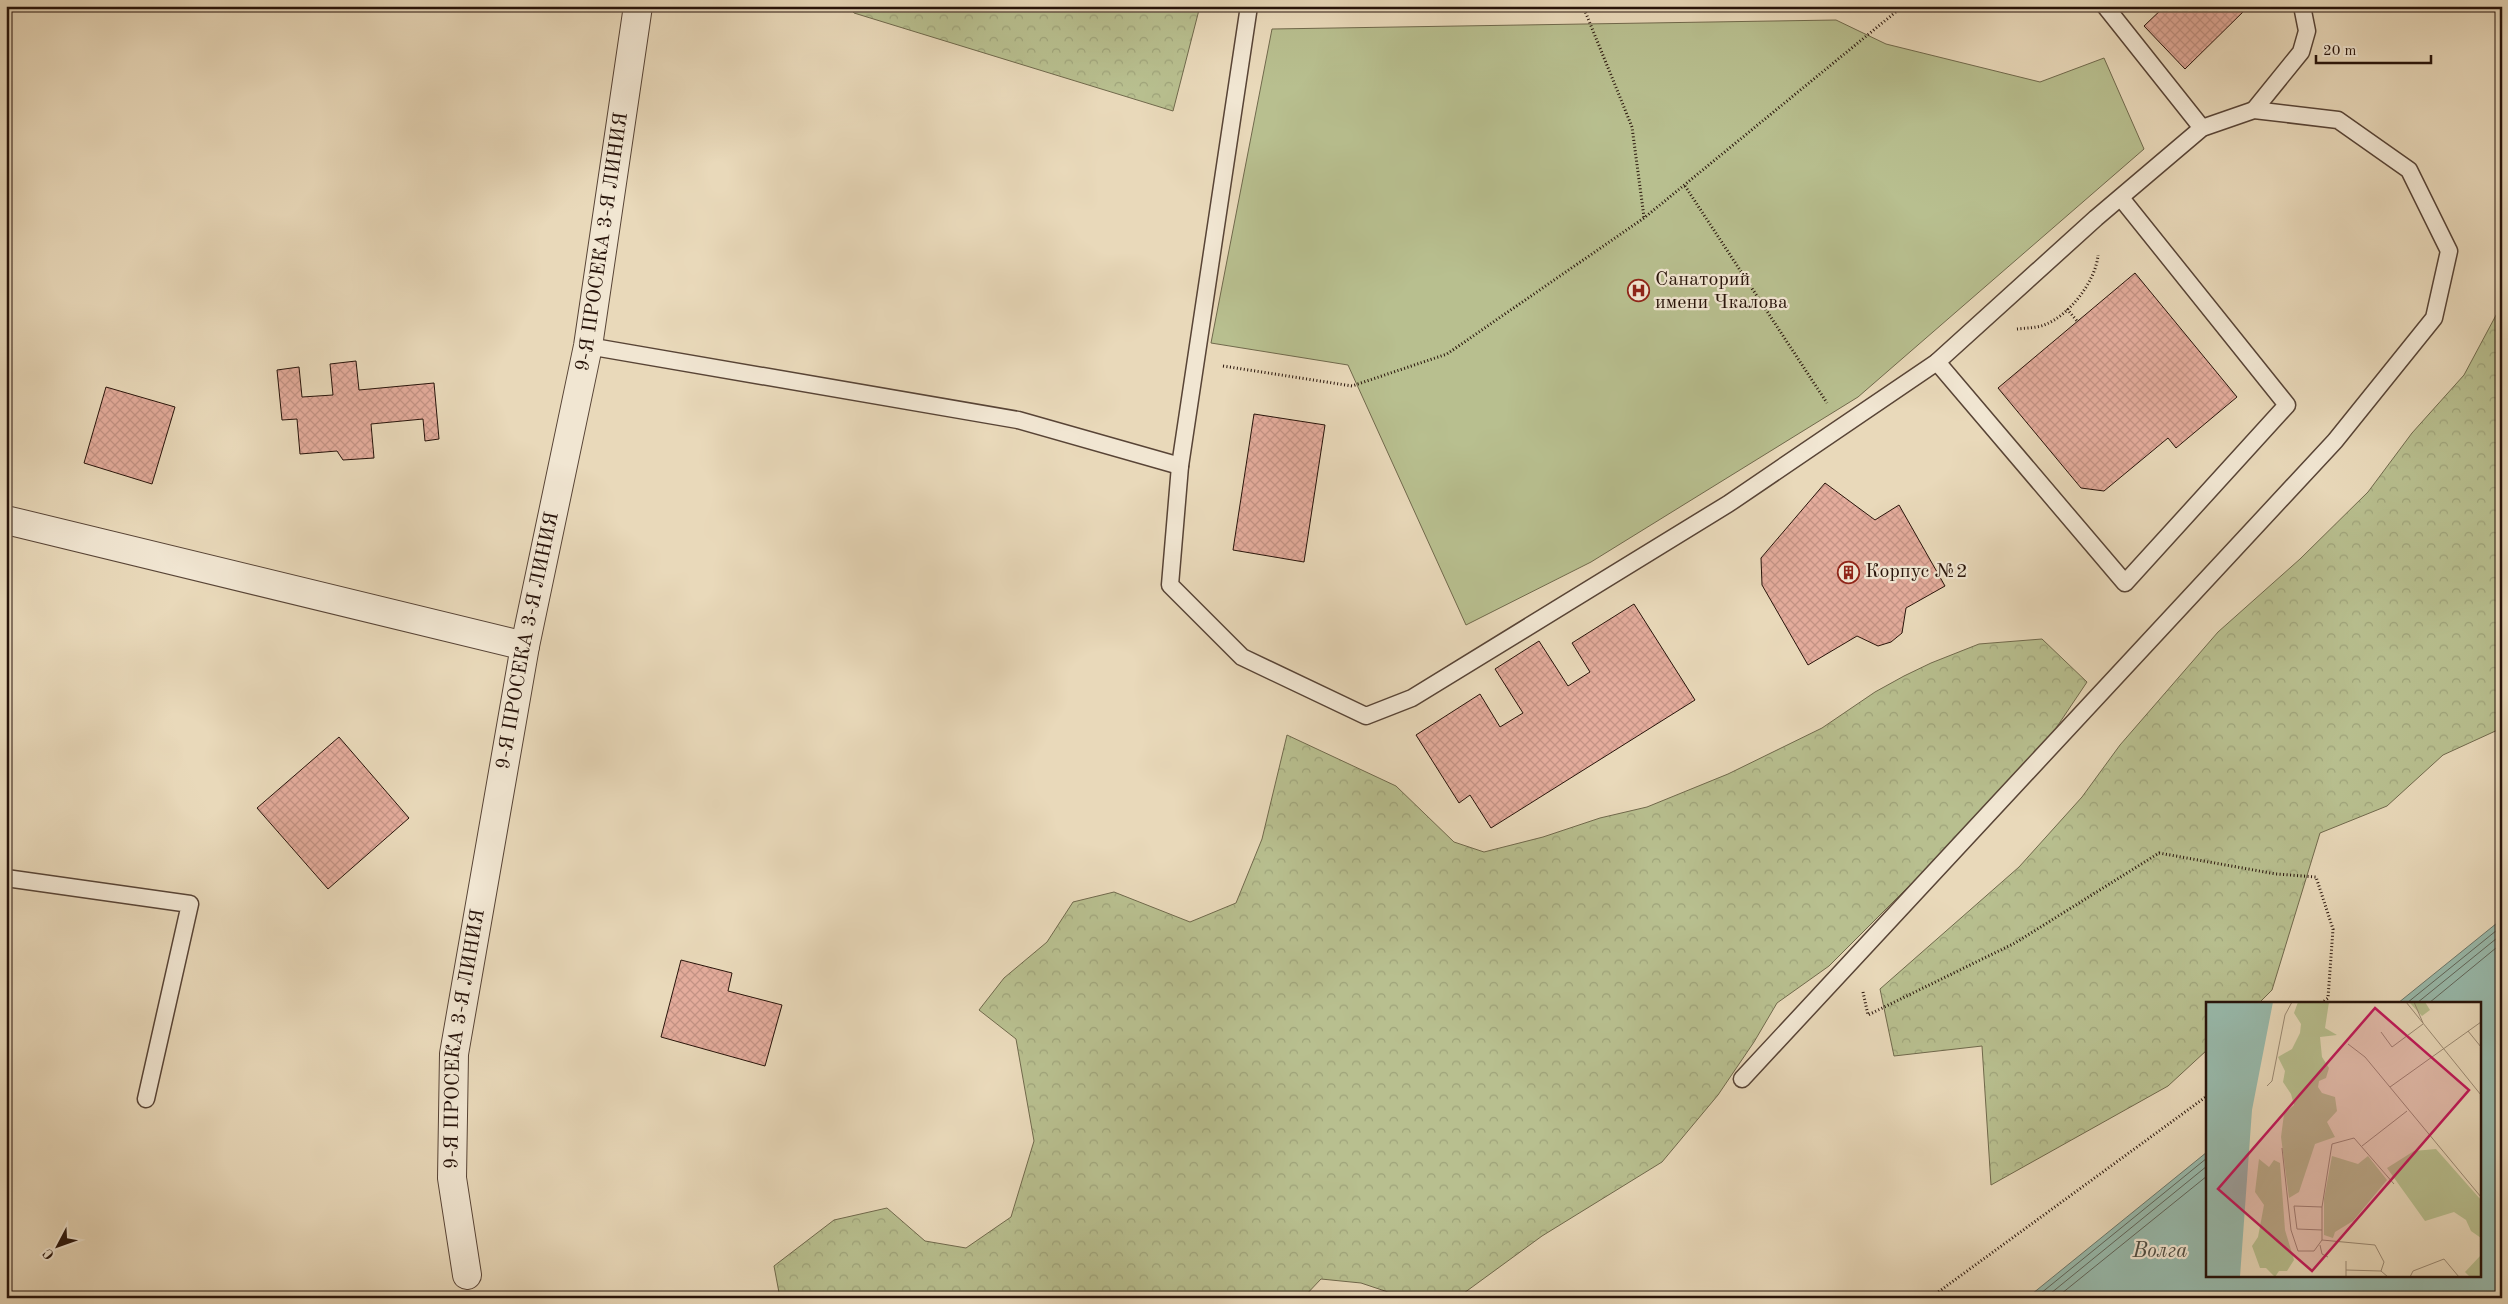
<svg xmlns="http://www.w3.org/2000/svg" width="2508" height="1304" viewBox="0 0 2508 1304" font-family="'Old Standard TT',serif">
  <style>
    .green { fill: #b8bf8f; stroke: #70694c }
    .forest { fill: url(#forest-crowns); stroke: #70694c }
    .water { fill: #98baac; stroke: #6b776b }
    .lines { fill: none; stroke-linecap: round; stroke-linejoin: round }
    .shore { stroke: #60665b; stroke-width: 1 }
    .building { fill: url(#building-cross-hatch); stroke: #27130a }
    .service-casing { stroke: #584436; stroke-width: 19 }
    .minor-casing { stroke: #584436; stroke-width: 30 }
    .path { stroke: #27130a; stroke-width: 3; stroke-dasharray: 1 2.5; stroke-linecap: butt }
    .service { stroke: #f1e6d2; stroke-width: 16 }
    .minor { stroke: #f1e6d2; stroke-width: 28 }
    .labels { text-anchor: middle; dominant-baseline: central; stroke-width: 4.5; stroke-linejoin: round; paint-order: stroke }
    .street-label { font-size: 20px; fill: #27130a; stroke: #f1e6d2 }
    .poi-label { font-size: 20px; fill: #27130a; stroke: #f1e6d2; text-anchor: start }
    .water-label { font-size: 21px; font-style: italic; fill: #4f4d43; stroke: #f1e6d2 }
    .inset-road { fill: none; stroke: #9b8a74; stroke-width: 1 }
    .view { fill: #c2185b; fill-opacity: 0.15; stroke: #c2185b; stroke-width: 2.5 }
    .inset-edge { fill: none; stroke: #27130a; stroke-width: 2.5 }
  </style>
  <defs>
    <pattern id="forest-crowns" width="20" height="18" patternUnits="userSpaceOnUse" patternTransform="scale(1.25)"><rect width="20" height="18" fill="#b8bf8f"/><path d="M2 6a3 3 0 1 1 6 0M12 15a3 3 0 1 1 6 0" fill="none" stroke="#9ea37a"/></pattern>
    <pattern id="building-cross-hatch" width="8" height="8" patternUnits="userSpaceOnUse" patternTransform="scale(1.25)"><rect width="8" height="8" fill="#e4ac9c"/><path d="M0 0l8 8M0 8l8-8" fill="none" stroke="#c49385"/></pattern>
  </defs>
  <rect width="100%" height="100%" fill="#e9d9ba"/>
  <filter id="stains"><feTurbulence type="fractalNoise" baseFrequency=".004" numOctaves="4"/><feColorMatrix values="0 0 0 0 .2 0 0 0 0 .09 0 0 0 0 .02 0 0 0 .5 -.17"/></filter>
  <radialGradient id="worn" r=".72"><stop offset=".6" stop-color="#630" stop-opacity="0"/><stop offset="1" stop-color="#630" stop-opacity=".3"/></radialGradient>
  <!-- green -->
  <path class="green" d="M1836 20 1886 44 2040 82 2104 58 2144 149 1858 397 1591 562 1466 625 1348 365 1211 343 1272 29Z"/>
  <!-- forest -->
  <g class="forest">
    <path d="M848 6H1200L1173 111 854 13Z"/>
    <path d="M2502 304V728L2443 755 2387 806 2320 833 2272 990 2259 1003H2207V1050L2168 1086 1991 1185 1982 1046 1894 1056 1880 989 2019 867 2082 797 2120 745 2218 632 2300 559 2368 492 2412 433 2464 375Z"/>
    <path d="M2042 639 2087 682 2050 737 2001 794 1829 966 1777 1003 1754 1042 1718 1095 1662 1162 1542 1236 1464 1293 1388 1292 1361 1283 1321 1279 1303 1298H780L774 1266 834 1220 887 1208 925 1241 966 1248 1011 1217 1034 1141 1016 1039 979 1010 1004 978 1047 942 1073 902 1114 892 1190 922 1236 903 1262 839 1287 735 1396 786 1454 842 1484 852 1543 837 1600 818 1647 807 1728 774 1822 728 1875 692 1904 676 1931 663 1979 644Z"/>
  </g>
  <!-- water -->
  <path class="water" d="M2502 919V1298H2027L2207 1152V1275H2479V1003H2398Z"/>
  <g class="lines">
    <!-- shore -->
    <g class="shore">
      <path d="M2407 1003 2502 926"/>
      <path d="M2417 1003 2502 934"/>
      <path d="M2429 1003 2502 943"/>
      <path d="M2035 1298 2207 1158"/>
      <path d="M2045 1298 2207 1166"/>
      <path d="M2056 1298 2207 1176"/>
    </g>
  </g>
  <!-- building -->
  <g class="building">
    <path d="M2165 6H2249L2185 69 2144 26Z"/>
    <path d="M2135 273 2237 397 2176 448 2168 438 2104 491 2081 488 1998 388Z"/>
    <path d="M356 361 359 390 434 383 439 439 425 441 423 419 371 424 374 458 343 460 337 451 300 454 297 419 282 420 277 370 299 367 302 397 333 395 330 364Z"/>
    <path d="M106 387 175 407 152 484 84 463Z"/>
    <path d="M1254 414 1325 425 1304 562 1233 550Z"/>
    <path d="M1825 483 1875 520 1899 505 1945 586 1906 608 1902 633 1891 642 1878 646 1857 636 1808 665 1762 585 1761 558Z"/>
    <path d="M1634 604 1695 700 1491 828 1470 795 1459 803 1416 735 1480 694 1500 727 1523 713 1495 669 1539 641 1568 686 1590 672 1572 643Z"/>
    <path d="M339 737 409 818 328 889 257 808Z"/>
    <path d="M681 960 732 973 728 991 782 1005 765 1066 661 1037Z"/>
  </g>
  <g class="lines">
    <defs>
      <g id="service">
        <path d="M1249 6 1180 466 1170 585 1242 657 1366 716 1412 698 1728 504 1937 362 2096 218 2202 128 2254 110 2338 120 2409 170 2449 251 2434 318 2335 441 1742 1079"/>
        <path d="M2105 6 2202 128"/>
        <path d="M2254 110 2301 52 2307 31 2302 6"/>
        <path d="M588 346 1018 420 1180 466"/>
        <path d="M1937 362 2125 583 2287 405 2121 198"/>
        <path d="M6 878 190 904 146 1099"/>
      </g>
      <g id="minor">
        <path d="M6 520 525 646"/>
        <path id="s1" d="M467 1275 452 1178 454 1054 525 646 588 346 638 6"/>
      </g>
    </defs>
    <!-- service casing -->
    <use href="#service" class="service-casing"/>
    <!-- minor casing -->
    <use href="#minor" class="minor-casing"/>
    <!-- path -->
    <g class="path">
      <path d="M1583 6 1632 127 1644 217"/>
      <path d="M1685 186 1827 403"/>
      <path d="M2067 309 2077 321"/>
      <path d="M2017 329C2026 328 2036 328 2044 325 2069 316 2096 281 2098 255"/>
      <path d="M1223 366 1352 386 1447 354 1644 218 1903 6"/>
      <path d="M1863 992 1868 1015 2015 943 2159 853 2276 874 2316 877 2333 929 2328 998 2322 1003"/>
      <path d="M1930 1298 2207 1096"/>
    </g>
    <!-- service -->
    <use href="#service" class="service"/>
    <!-- minor -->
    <use href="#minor" class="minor"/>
  </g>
  <!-- icons -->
  <defs>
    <symbol id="hospital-ring" viewBox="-11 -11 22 22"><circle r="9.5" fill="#f1e6d2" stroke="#8f2418" stroke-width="1.5"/><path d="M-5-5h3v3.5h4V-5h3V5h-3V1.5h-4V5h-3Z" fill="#8f2418"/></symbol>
    <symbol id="building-ring" viewBox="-11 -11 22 22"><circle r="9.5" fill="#f1e6d2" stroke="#8f2418" stroke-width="1.5"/><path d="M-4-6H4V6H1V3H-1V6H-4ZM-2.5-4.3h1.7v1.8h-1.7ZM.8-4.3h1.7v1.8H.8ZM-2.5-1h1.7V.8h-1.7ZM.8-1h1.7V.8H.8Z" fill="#8f2418"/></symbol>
  </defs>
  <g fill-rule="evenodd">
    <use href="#hospital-ring" x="1626" y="278" width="25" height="25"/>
    <use href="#building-ring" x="1836" y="560" width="25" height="25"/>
  </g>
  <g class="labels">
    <!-- street labels -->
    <g class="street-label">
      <text stroke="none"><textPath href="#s1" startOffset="1048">9-Я ПРОСЕКА 3-Я ЛИНИЯ</textPath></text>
      <text stroke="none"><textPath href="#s1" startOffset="642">9-Я ПРОСЕКА 3-Я ЛИНИЯ</textPath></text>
      <text stroke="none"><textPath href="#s1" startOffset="238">9-Я ПРОСЕКА 3-Я ЛИНИЯ</textPath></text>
    </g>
    <!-- poi labels -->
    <g class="poi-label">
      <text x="1655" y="280">Санаторий<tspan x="1655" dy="23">имени Чкалова</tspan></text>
      <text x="1865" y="572">Корпус №2</text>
    </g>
    <!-- water labels -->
    <g class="water-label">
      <text x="2160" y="1251">Волга</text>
    </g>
  </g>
  <!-- overview -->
  <g transform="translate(2206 1002)">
    <rect width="275" height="275" fill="#e9d9ba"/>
    <path d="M126 154 152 162 162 154 181 178 147 219 129 230 127 236 118 233V197Z" fill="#b8bf8f"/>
    <path d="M92 0H123L119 26 131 33 114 35 116 55 123 66 120 76 113 79 112 85 116 91 129 95 131 109 121 120 129 135 109 142 93 190 83 196 75 135 78 112 88 103 85 92 77 80 79 69 72 55 86 47 94 31 95 22 88 11ZM203 0H219L224 8 216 14ZM230 147 275 198V236L265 229 260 218 248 210 219 219 181 166 208 149ZM53 157 63 165 68 158 74 161 79 228 88 258 81 269H73L69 275 60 266H54L46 244 52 235 58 203 49 190ZM275 253V275H264L259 270Z" fill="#b8bf8f"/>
    <path d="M0 0H67L46 108 34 275H0Z" fill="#98baac"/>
    <path class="inset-road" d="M200 0 275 93M208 0 217 21M262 29 275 45M175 30 186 45 217 22M142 42 159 55 275 195M61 84 66 79 79 13 86 0M184 85 275 20M156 144 201 109M76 146 85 228 92 249H108L116 238V205L126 142 148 136 188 182M116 205 88 204 91 227 116 228M116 238 169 243 178 260 175 269M114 243 116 252 122 255M140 268 175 269 182 275M140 275V259M204 275 207 269 238 257 253 275"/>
    <path class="view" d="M169 6 263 88 106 269 12 187Z"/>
    <rect width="275" height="275" class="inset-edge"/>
  </g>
  <!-- margin -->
  <rect width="2508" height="1304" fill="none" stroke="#e9d9ba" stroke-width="25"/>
  <rect x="8" y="8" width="2493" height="1289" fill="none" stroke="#27130a" stroke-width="2.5"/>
  <rect x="12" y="12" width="2483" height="1279" fill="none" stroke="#27130a"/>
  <!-- north arrow -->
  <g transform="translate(58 1246) rotate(229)" stroke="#f1e6d2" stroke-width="4" paint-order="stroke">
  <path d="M0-4L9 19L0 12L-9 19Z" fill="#27130a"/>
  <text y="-8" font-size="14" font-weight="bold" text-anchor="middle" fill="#27130a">С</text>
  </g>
  <!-- scale -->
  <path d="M2316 55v8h115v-8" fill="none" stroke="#27130a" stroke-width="2.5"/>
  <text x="2323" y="55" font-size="15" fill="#27130a" stroke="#f1e6d2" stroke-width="4" paint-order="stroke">20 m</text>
  <rect width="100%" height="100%" filter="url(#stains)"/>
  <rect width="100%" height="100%" fill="url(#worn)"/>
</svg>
